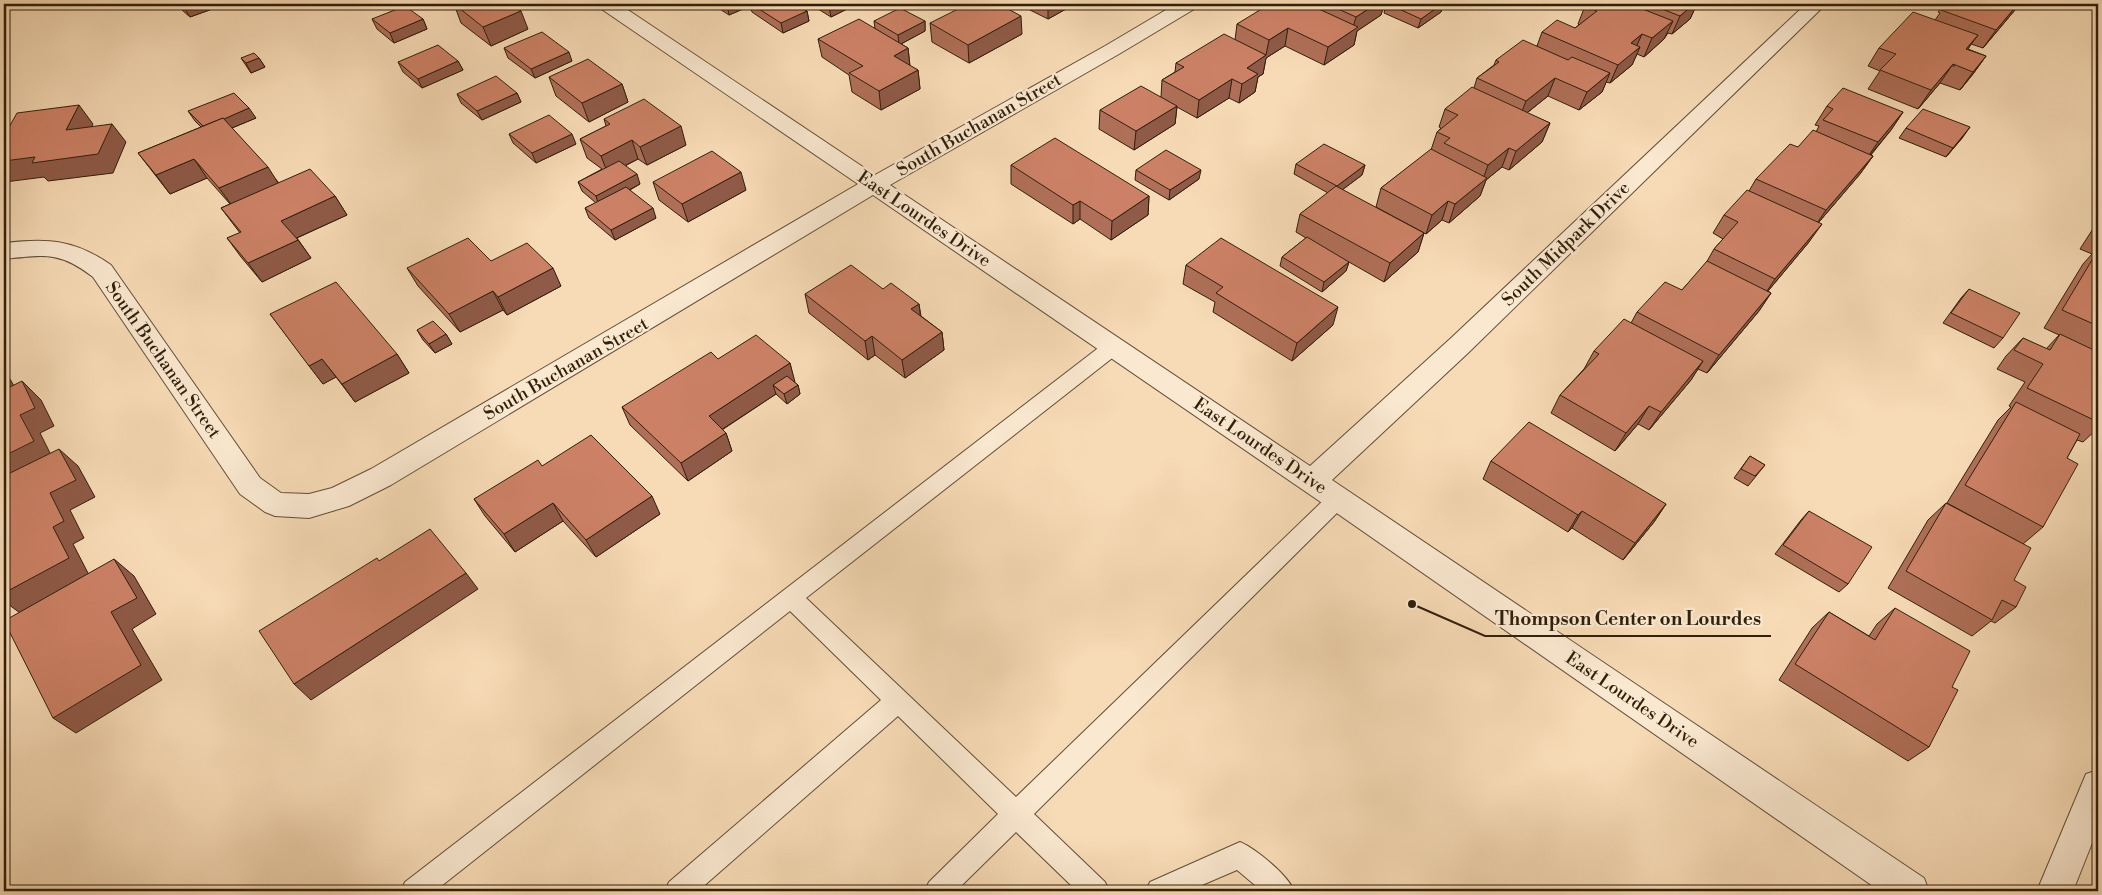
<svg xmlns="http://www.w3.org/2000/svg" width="2102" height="895" viewBox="0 0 2102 895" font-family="'Libre Bodoni',serif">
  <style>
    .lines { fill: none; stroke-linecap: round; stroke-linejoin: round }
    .lane-casing { stroke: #624e36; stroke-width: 2 }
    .street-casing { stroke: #624e36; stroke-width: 2 }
    .lane { fill: #fae8d0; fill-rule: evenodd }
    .street { fill: #fae8d0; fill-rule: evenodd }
    .wall { fill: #af6f58; stroke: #301f0b }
    .shaded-wall { fill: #8f5a47; stroke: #301f0b }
    .building { fill: #cc8166; stroke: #301f0b }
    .labels { text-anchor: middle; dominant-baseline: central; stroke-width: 4.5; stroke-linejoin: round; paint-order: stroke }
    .street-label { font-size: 18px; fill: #301f0b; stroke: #fae8d0 }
    .leader { fill: none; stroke: #301f0b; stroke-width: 2 }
    .callout-dot { fill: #301f0b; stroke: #fae8d0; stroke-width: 2 }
    .callout-label { font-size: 19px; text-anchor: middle; font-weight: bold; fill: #301f0b; stroke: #fae8d0; stroke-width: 4.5; stroke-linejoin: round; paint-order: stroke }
  </style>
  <rect width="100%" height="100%" fill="#f7dbb6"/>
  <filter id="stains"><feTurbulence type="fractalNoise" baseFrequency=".004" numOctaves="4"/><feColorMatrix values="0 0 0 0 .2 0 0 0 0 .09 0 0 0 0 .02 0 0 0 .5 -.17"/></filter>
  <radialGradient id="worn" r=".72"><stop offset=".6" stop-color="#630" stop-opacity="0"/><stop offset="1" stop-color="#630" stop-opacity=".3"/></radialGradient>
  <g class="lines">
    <defs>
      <g id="lane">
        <path d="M1113 340 1120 342 1122 347 1120 352 806 598 1016 797 1331 493 1338 491 1345 493 1348 499 1345 505 1034 814 1105 882 1109 891H1077L1016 832 956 891H925L929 882 998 814 898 716 698 891H665L669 882 881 700 790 611 435 891H401L405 882 1106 342Z"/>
        <path d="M1240 842C1256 849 1288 875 1294 891H1262L1237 870 1188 891H1146L1150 882Z"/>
      </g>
      <g id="street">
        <path d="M598 4H619L875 175 1105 46 1176 4H1198L1196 8 1119 54 890 185 1310 466 1450 339 1806 4H1826L1468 353 1332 480 1924 878 1929 891H1880L1328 507 873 195 391 485 349 506 309 518 275 516 265 512 240 494 93 277C59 251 45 255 4 259V243C47 238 74 239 111 265L260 478 281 493 309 494 332 488 371 469 858 184 600 8Z"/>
        <path d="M2098 770V828L2073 891H2037L2086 774Z"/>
      </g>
    </defs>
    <!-- lane casing -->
    <use href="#lane" class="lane-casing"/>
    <!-- street casing -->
    <use href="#street" class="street-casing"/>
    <!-- lane -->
    <use href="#lane" class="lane"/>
    <!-- street -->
    <use href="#street" class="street"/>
  </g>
  <!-- wall -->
  <g class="wall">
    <path d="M178 4H213L215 8 190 17 182 10Z"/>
    <path d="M422 4H439L428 8Z"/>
    <path d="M454 4 528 29 491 46 461 23Z"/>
    <path d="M712 4H802V8L807 11 809 21 783 33 752 12 750 6 729 15Z"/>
    <path d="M810 4H857L831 17Z"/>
    <path d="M1018 4H1075L1048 19Z"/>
    <path d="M1282 4H1384L1381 15 1357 31 1354 45 1324 65 1285 46 1266 58 1263 74 1258 77 1255 92 1239 103 1229 98 1197 118 1177 107 1175 124 1134 150 1099 129 1100 110 1161 97 1162 80 1175 72 1176 63 1235 40 1237 24 1275 8Z"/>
    <path d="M1386 4H1450L1442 9 1441 12 1418 28 1384 13Z"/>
    <path d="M1589 4H1697L1690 19 1672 34 1668 33 1664 39 1644 57 1637 54 1632 65 1610 83 1606 82 1602 92 1579 110 1548 96 1527 113 1550 123 1542 142 1509 170 1502 167 1486 180 1480 196 1449 223 1442 220 1426 234 1376 207 1381 188 1431 150 1437 132 1441 128 1439 127 1445 109 1474 88 1477 78 1494 65 1496 60 1537 46 1542 32 1575 28 1579 25 1578 24 1585 6Z"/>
    <path d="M1944 4H2020L1983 48 1971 44 1968 49 1986 56 1973 74 1960 90 1940 83 1918 109 1868 89 1880 71 1868 66 1879 48 1935 20 1940 13 1938 12Z"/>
    <path d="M372 19H423L427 29 394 43 377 29Z"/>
    <path d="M874 21H925V31L901 44 908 48 910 66 918 70 920 89 881 110 852 92 849 75 822 57 818 39 875 29Z"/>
    <path d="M930 23 1022 34 969 63 932 42Z"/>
    <path d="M504 48 572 61 535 78 508 58Z"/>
    <path d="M241 58H259L265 67 251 73Z"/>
    <path d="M458 61 463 70 422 88 403 72 398 62Z"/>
    <path d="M549 77 622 84 628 102 589 122 556 96Z"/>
    <path d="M517 93 521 102 482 120 461 103 457 94Z"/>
    <path d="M1827 106 1903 112 1891 130 1871 155 1873 156 1860 174 1819 222 1809 242 1768 291 1771 293 1759 311 1707 373 1698 369 1691 380 1649 430 1638 424 1615 451 1551 413 1560 395 1584 369 1594 351 1631 323 1637 312 1682 290 1706 263 1714 249 1723 239 1713 233 1724 215 1749 191 1756 179 1798 147 1816 132 1819 126 1815 125Z"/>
    <path d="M188 111 256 118 232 128 279 183 335 196 347 215 297 238 311 258 262 282 241 257 227 238 240 233 221 208 230 204 207 178 170 194 138 153 201 127 195 121Z"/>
    <path d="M604 119 686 145 647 165 638 159 625 166 640 184 630 190 656 218 615 240 589 218 585 208 596 203 582 191 578 182 602 169 587 158 580 139 606 126Z"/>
    <path d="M1906 128 1963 137 1946 157 1899 138Z"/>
    <path d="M509 134 576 144 536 163 513 143Z"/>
    <path d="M1296 164 1365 165 1362 175 1342 190 1424 233 1418 252 1384 282 1349 262 1346 271 1322 292 1280 266 1282 257 1306 238 1296 232 1300 214 1328 193 1294 174Z"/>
    <path d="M1011 165 1149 196 1148 215 1111 240 1080 219 1073 224 1011 184Z"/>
    <path d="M1136 170 1199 179 1169 200 1135 180Z"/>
    <path d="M653 182 746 190 688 222 659 200Z"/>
    <path d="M2098 221V428L2083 442 2077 440 2067 458 2043 527 2023 544 1947 503 1998 420 2011 407 2009 406 2025 382 1997 369 2006 356 2023 338 2046 349 2059 335 2044 328 2083 264 2092 254 2080 249Z"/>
    <path d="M491 261 561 286 507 315 503 310 460 332 418 286 407 268Z"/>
    <path d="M1186 265 1333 325 1292 361 1213 312 1215 302 1183 284Z"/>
    <path d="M883 289 919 304 921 316 942 332 944 350 905 378 875 355 868 360 809 313 805 294Z"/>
    <path d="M1969 289 2003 338 1994 348 1943 323 1961 298Z"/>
    <path d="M270 314 397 354 409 373 355 402 336 377 323 384Z"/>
    <path d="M417 330 446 334 452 344 435 353 423 340Z"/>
    <path d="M790 363 794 382 798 385 800 394 787 404 776 394 722 430 726 433 732 451 688 481 630 425 622 407Z"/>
    <path d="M1750 456 1765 465 1748 486 1734 478Z"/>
    <path d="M1491 461 1666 504 1654 522 1623 560 1572 528 1568 532 1483 479Z"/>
    <path d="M542 466 660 514 596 557 563 521 515 552 485 516 474 499Z"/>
    <path d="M1946 503 2014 580 2016 607 1995 623 1991 621 1972 636 1888 588 1928 520Z"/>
    <path d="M1809 511 1848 584 1839 592 1775 554 1801 520Z"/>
    <path d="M1895 608 1952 687 1929 747 1908 761 1779 680 1812 628 1829 612 1869 636 1877 624Z"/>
  </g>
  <!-- shaded-wall -->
  <g class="shaded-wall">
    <path d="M194 4H213L215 8 190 17 184 8Z"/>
    <path d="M426 4H439L428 8Z"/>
    <path d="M727 4H750V6L729 15Z"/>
    <path d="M800 4H802L803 13 807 11 809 21 783 33 781 23 798 5Z"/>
    <path d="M836 4H857L831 17 829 7Z"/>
    <path d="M1048 4H1075L1048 19Z"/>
    <path d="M1376 4H1384L1381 15 1357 31 1354 45 1324 65 1328 47 1352 31 1356 17Z"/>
    <path d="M1442 4H1450L1442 9 1441 12 1418 28 1421 19Z"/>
    <path d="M1694 4H1697L1690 19 1672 34 1680 16Z"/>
    <path d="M2018 4H2020L1983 48 1996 30Z"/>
    <path d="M521 11 528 29 491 46 483 27Z"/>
    <path d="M1021 16 1022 34 969 63 968 45Z"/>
    <path d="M423 19 427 29 394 43 390 33Z"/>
    <path d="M925 21V31L899 45 898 35Z"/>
    <path d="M1673 21 1664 39 1644 57 1652 38Z"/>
    <path d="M1288 28 1285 46 1266 58 1263 74 1258 77 1255 92 1239 103 1242 84 1247 68 1266 55 1269 40Z"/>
    <path d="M1642 34 1634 52 1640 47 1632 65 1610 83 1618 65 1631 43Z"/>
    <path d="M1978 35 1965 53 1953 67 1966 49Z"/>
    <path d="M908 48 910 67 894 56Z"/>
    <path d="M569 52 572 61 535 78 531 69Z"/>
    <path d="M1986 56 1973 74 1960 90 1973 72Z"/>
    <path d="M259 58 265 67 251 73 246 63Z"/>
    <path d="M458 61 463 70 422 88 418 79Z"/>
    <path d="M1953 64 1940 83 1918 109 1931 90Z"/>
    <path d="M918 70 920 89 881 110 879 91Z"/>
    <path d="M1610 73 1602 92 1579 110 1587 92Z"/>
    <path d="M1555 78 1548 96 1519 119 1526 101Z"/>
    <path d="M1232 79 1229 98 1197 118 1199 100Z"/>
    <path d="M622 84 628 102 589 122 582 103Z"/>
    <path d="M517 93 521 102 482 120 477 111Z"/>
    <path d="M79 105 93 124 81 148 66 130Z"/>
    <path d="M1177 106 1175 124 1134 150 1136 131Z"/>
    <path d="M249 108 256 118 210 137 204 127Z"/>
    <path d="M1903 112 1891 130 1865 161 1878 142Z"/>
    <path d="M1550 123 1542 142 1509 170 1516 151Z"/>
    <path d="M112 124 126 142 113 173 48 181 44 177 5 182 4 181V161Z"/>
    <path d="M681 126 686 145 647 165 640 147Z"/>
    <path d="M1970 127 1963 137 1946 157 1953 148Z"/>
    <path d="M572 134 576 144 536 163 532 153Z"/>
    <path d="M632 140 638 159 608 174 601 156Z"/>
    <path d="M1509 148 1502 167 1486 180 1480 196 1449 223 1455 204 1482 182 1488 165Z"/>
    <path d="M1873 156 1860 174 1813 229 1826 210Z"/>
    <path d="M194 159 207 178 170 194 156 175Z"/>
    <path d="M1365 165 1362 175 1334 196 1337 186Z"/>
    <path d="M268 167 280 186 233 207 219 188Z"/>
    <path d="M1201 170 1199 179 1169 200 1170 190Z"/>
    <path d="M741 172 746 190 688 222 682 204Z"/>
    <path d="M637 174 640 184 599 206 596 196Z"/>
    <path d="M335 196 347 215 294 239 281 221Z"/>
    <path d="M1149 196 1148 215 1111 240 1112 221Z"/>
    <path d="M1080 201V219L1073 224V205Z"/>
    <path d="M1448 201 1442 220 1426 234 1432 215Z"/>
    <path d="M653 208 656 218 615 240 611 230Z"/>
    <path d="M1822 224 1809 242 1763 297 1775 279Z"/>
    <path d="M1424 233 1418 252 1384 282 1390 263Z"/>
    <path d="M298 240 311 258 262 282 248 263Z"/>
    <path d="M1349 262 1346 271 1322 292 1324 282Z"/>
    <path d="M553 268 561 286 507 315 498 297Z"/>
    <path d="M493 291 503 310 460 332 449 314Z"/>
    <path d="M1771 293 1759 311 1707 373 1719 355Z"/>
    <path d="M919 304 921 322 911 309Z"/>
    <path d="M1338 307 1333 325 1292 361 1297 343Z"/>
    <path d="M942 332 944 350 905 378 902 360Z"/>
    <path d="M446 334 452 344 435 353 429 344Z"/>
    <path d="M872 336 875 355 868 360 865 341Z"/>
    <path d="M397 354 409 373 355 402 342 384Z"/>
    <path d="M322 359 336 377 323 384 309 366Z"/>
    <path d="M1703 361 1691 380 1649 430 1661 412Z"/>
    <path d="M790 363 795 382 780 391 773 385 776 394 715 434 709 416Z"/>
    <path d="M4 373 10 379 26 407 6 389 4 384Z"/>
    <path d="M22 381 41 400 54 426 40 433 53 459 4 484V456L20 415Z"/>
    <path d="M798 385 800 394 787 404 784 394Z"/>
    <path d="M1649 406 1638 424 1615 451 1626 433Z"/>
    <path d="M726 433 732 451 688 481 681 463Z"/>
    <path d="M59 449 78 466 95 497 70 510 84 538 73 544 89 575 20 613 4 601V593L53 527 50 493Z"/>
    <path d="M652 496 660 514 596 557 586 540Z"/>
    <path d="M553 503 563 521 515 552 504 534Z"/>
    <path d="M1666 504 1654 522 1623 560 1635 543Z"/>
    <path d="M1582 511 1572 528 1568 532 1578 515Z"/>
    <path d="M114 559 134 576 156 614 132 629 162 680 76 733 53 718Z"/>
    <path d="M466 573 478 589 311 700 294 684Z"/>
    <path d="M4 826 9 838 4 841Z"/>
  </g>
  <!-- building -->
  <g class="building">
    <path d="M179 4H194L184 8Z"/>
    <path d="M454 4H511L521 11 483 27Z"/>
    <path d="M751 4H800L798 5 807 11 781 23Z"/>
    <path d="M824 4H836L829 7Z"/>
    <path d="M968 4H999L1021 16 968 45 930 23Z"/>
    <path d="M1282 4H1308L1358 27 1328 47 1288 28 1269 40 1237 24 1268 5 1275 8Z"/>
    <path d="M1327 4H1376L1356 17Z"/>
    <path d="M1388 4H1442L1421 19Z"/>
    <path d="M1589 4H1630L1673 21 1652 38 1642 34 1631 43 1640 47 1618 65 1542 32 1557 20 1575 28 1597 11 1585 6Z"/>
    <path d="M1649 4H1694L1680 16Z"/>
    <path d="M1947 4H2018L1996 30 1941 10Z"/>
    <path d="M405 6 423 19 390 33 372 19Z"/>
    <path d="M900 8 925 21 898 35 874 21Z"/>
    <path d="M1913 12 1978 35 1966 49 1986 56 1973 72 1953 64 1931 90 1880 70 1896 54 1879 48Z"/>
    <path d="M859 19 908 48 894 56 918 70 879 91 849 73 863 66 818 39Z"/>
    <path d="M542 32 569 52 531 69 504 48Z"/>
    <path d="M1224 34 1266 55 1247 68 1258 74 1242 84 1232 79 1199 100 1162 80 1184 67 1176 63Z"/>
    <path d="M1523 40 1568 60 1572 57 1610 73 1587 92 1555 78 1526 101 1477 78 1499 62 1496 60Z"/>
    <path d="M438 45 458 61 418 79 398 62Z"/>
    <path d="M254 53 259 58 246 63 241 58Z"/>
    <path d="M588 59 622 84 582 103 549 77Z"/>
    <path d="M496 76 517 93 477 111 457 94Z"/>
    <path d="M1141 86 1177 106 1136 131 1100 110Z"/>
    <path d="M1472 87 1550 123 1516 151 1509 148 1488 165 1444 143 1450 138 1437 132 1458 115 1445 109Z"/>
    <path d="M1843 88 1903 112 1878 142 1823 120 1833 109 1827 106Z"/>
    <path d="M234 93 249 108 224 119 223 118 203 126 188 111Z"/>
    <path d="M644 99 681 126 640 147 632 140 601 156 580 139 610 124 604 119Z"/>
    <path d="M79 105 66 130 112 124 98 154 32 163 35 157 4 161V136L17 113Z"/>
    <path d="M1923 109 1970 127 1953 148 1906 128Z"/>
    <path d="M549 115 572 134 532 153 509 134Z"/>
    <path d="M223 118 268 167 219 188 194 159 156 175 138 153Z"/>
    <path d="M1813 130 1873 156 1826 210 1756 179 1790 144 1798 147Z"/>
    <path d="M1055 138 1149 196 1112 221 1080 201 1073 205 1011 165Z"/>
    <path d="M1324 144 1365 165 1337 186 1296 164Z"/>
    <path d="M1431 149 1487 178 1455 204 1448 201 1432 215 1381 188Z"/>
    <path d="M1166 150 1201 170 1170 190 1136 170Z"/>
    <path d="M712 151 741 172 682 204 653 182Z"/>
    <path d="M619 161 637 174 596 196 578 182Z"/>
    <path d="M310 169 335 196 281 221 298 240 248 263 227 238 241 232 221 208Z"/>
    <path d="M1336 186 1424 233 1390 263 1300 214Z"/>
    <path d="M626 187 653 208 611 230 585 208Z"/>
    <path d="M1747 190 1822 224 1775 279 1714 249 1738 222 1724 215Z"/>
    <path d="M1307 237 1349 262 1324 282 1282 257Z"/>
    <path d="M468 238 491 261 527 243 553 268 498 297 493 291 449 314 407 268Z"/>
    <path d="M1221 238 1338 307 1297 343 1216 293 1223 287 1186 265Z"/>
    <path d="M2098 250V326L2062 310Z"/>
    <path d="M1707 261 1771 293 1719 355 1637 312 1665 282 1682 290Z"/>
    <path d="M851 265 883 289 891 283 919 304 911 309 942 332 902 360 872 336 865 341 805 294Z"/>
    <path d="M336 282 397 354 342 384 322 359 309 366 270 314Z"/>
    <path d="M1969 289 2020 313 2003 338 1951 313Z"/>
    <path d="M1624 319 1703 361 1661 412 1649 406 1626 433 1560 395 1599 354 1594 351Z"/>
    <path d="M433 321 446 334 429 344 417 330Z"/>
    <path d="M2060 334 2098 352V422L2027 388 2043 364 2014 350 2023 338 2050 350Z"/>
    <path d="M756 335 790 363 709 416 726 433 681 463 622 407 711 352 718 359Z"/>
    <path d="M787 376 798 385 784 394 773 385Z"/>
    <path d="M22 381 35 408 20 415 34 441 4 456V384L6 389Z"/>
    <path d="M2016 402 2080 434 2067 458 2078 464 2043 527 1965 485Z"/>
    <path d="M1529 422 1666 504 1635 543 1582 511 1578 515 1491 461Z"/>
    <path d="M591 435 652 496 586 540 553 503 504 534 474 499 538 460 542 466Z"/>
    <path d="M59 449 76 480 50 493 64 521 53 527 69 558 4 593V476Z"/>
    <path d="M1750 456 1765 465 1755 476 1741 469Z"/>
    <path d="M1946 503 2031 548 2014 580 2026 587 2016 607 2002 600 1992 620 1906 571Z"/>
    <path d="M1809 511 1872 547 1848 584 1783 545Z"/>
    <path d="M430 529 466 573 294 684 259 631 377 558 379 561Z"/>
    <path d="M114 559 137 598 111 612 141 665 53 718 4 621Z"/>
    <path d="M1895 608 1970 651 1952 687 1958 690 1929 747 1795 664 1829 612 1875 640Z"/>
  </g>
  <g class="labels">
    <!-- street labels -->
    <g class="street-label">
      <text transform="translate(979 125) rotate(-30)">South Buchanan Street</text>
      <text transform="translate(924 219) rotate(34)">East Lourdes Drive</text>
      <text transform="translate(1566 244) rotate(-44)">South Midpark Drive</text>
      <text transform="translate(163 360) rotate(55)">South Buchanan Street</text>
      <text transform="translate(566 369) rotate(-30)">South Buchanan Street</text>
      <text transform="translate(1260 446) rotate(34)">East Lourdes Drive</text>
      <text transform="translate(1632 700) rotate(34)">East Lourdes Drive</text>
    </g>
  </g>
  <!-- callouts -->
  <path class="leader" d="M1412 604L1485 636H1771"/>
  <circle class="callout-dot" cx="1412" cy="604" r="5"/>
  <g class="callout-label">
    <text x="1628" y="625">Thompson Center on Lourdes</text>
  </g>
  <!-- margin -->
  <rect width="2102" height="895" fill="none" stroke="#f7dbb6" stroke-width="20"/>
  <rect x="5" y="5" width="2092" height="885" fill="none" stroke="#301f0b" stroke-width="2.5"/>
  <rect x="10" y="10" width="2082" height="875" fill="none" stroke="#301f0b"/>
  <rect width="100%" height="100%" filter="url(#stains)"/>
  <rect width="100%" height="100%" fill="url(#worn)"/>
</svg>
